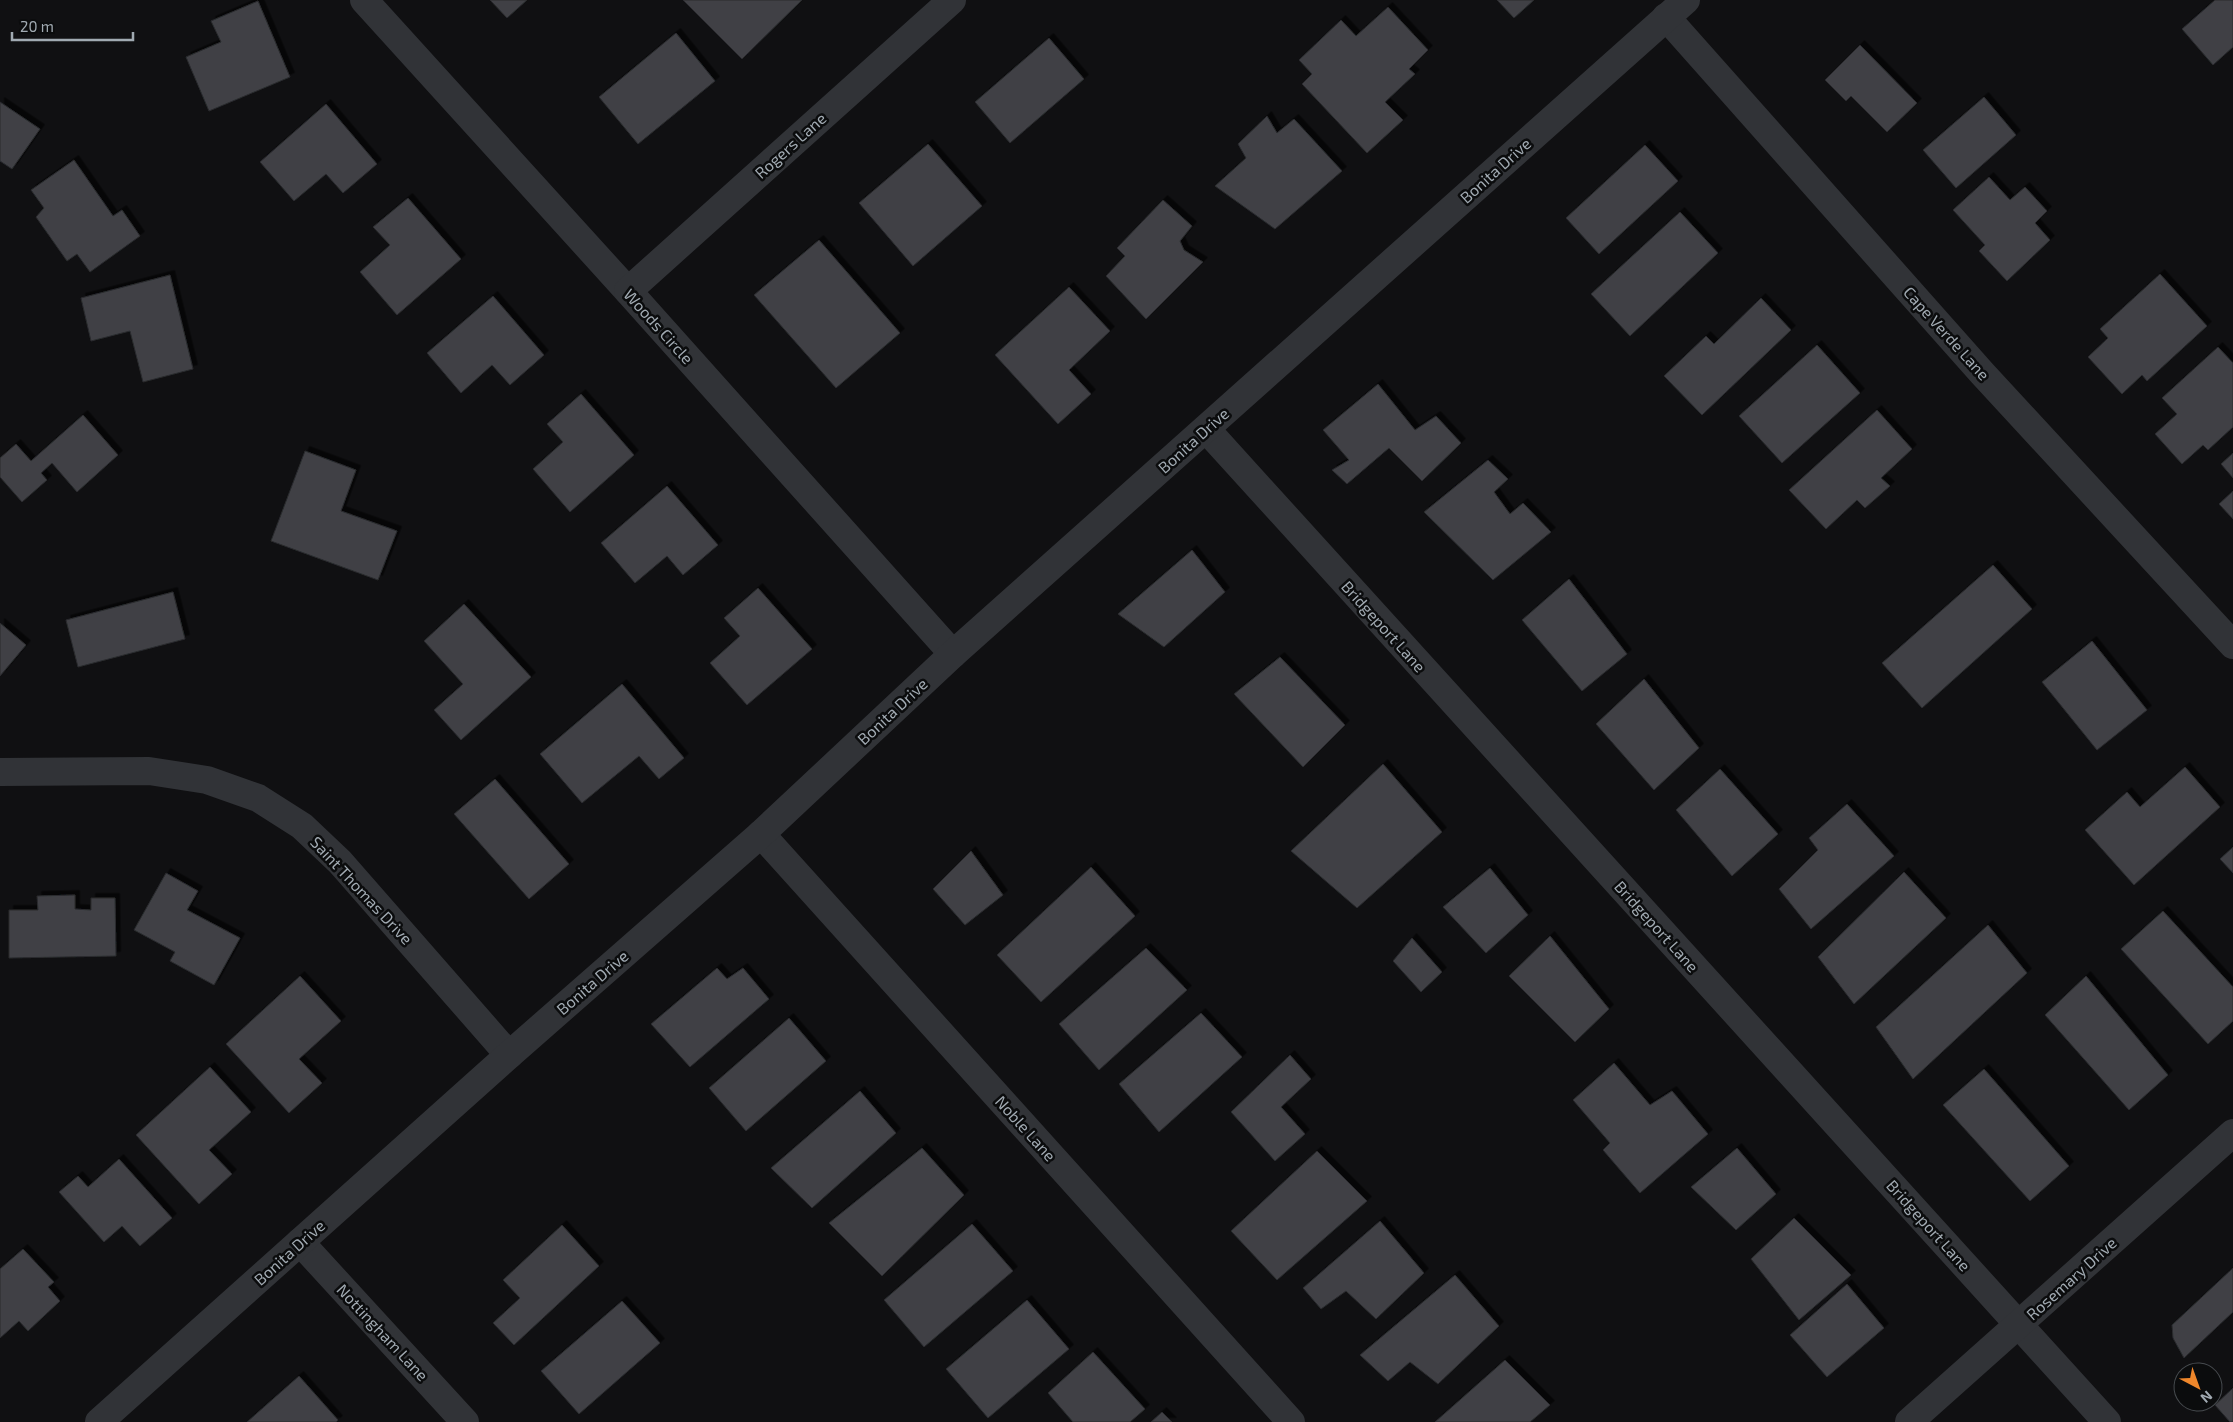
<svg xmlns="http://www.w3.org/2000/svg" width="2233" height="1422" viewBox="0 0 2233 1422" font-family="'Exo 2',sans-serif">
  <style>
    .building { fill: #3f4145; stroke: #2a2b2e; filter: url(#shadow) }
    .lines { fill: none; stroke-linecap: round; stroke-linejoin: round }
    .street { stroke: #313337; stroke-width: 28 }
    .labels { text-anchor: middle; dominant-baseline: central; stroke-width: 5; stroke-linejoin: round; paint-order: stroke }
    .street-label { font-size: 16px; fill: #a1aab2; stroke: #0b0c0d }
  </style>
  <defs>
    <filter id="shadow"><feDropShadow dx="4.5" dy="-4.5" stdDeviation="0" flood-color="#0009"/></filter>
  </defs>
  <rect width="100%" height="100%" fill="#101012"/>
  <!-- building -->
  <g class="building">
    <path d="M490 0H527L507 18Z"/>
    <path d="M683 0H802L742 59Z"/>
    <path d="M1497 0H1534L1514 18Z"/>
    <path d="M2215 0H2233V47L2213 65 2182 29Z"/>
    <path d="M258 1 290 77 209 111 186 57 221 42 211 21Z"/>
    <path d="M1388 7 1428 50 1409 69 1415 74 1385 102 1403 120 1367 153 1302 84 1312 74 1299 60 1341 20 1356 36Z"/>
    <path d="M676 33 715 81 638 144 599 97Z"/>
    <path d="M1049 38 1084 79 1010 143 975 102Z"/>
    <path d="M1860 45 1917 103 1887 132 1851 96 1846 101 1825 80Z"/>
    <path d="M1984 97 2016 135 1956 188 1923 150Z"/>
    <path d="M0 102 40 129 12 169 0 161Z"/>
    <path d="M326 104 377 164 343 193 326 174 294 201 260 162Z"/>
    <path d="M1267 116 1277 133 1294 119 1342 171 1275 229 1215 186 1246 158 1238 144Z"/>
    <path d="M928 144 982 206 913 266 859 203Z"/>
    <path d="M1645 145 1678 181 1599 254 1566 218Z"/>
    <path d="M74 160 113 216 122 210 140 236 90 272 77 254 67 261 36 217 44 208 31 190Z"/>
    <path d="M1989 177 2010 200 2025 187 2047 211 2035 223 2050 240 2007 281 1979 251 1985 245 1953 210Z"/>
    <path d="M408 198 461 259 397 315 360 272 390 245 373 227Z"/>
    <path d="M1163 200 1192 226 1180 241 1184 250 1203 262 1146 319 1106 276 1125 256 1117 248Z"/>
    <path d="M1680 212 1718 253 1630 336 1591 294Z"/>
    <path d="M819 240 900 333 836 388 754 295Z"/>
    <path d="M2160 274 2207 326 2147 381 2142 375 2122 394 2088 357 2108 338 2100 329Z"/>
    <path d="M170 275 193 369 143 382 130 331 91 341 81 298Z"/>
    <path d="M1069 287 1110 331 1069 370 1091 394 1058 424 995 355Z"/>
    <path d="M493 296 544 355 510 385 492 365 461 393 427 353Z"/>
    <path d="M1761 298 1791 330 1702 415 1664 376 1706 336 1714 344Z"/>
    <path d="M1817 345 1860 393 1782 463 1739 416Z"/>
    <path d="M2218 347 2233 363V427L2208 450 2203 445 2182 464 2155 434 2177 414 2162 398Z"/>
    <path d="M1378 384 1415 430 1436 416 1461 443 1422 481 1389 448 1347 484 1332 470 1349 460 1323 430Z"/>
    <path d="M581 394 634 455 570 512 533 469 563 442 547 424Z"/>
    <path d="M1877 410 1912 449 1881 478 1890 486 1865 508 1857 500 1826 529 1789 490Z"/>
    <path d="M83 415 118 455 77 492 52 463 41 473 47 480 22 502 0 477V458L16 444 31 461Z"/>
    <path d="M305 451 356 470 341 511 397 531 378 580 271 541Z"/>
    <path d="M2233 453V478L2221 464Z"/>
    <path d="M1488 460 1508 479 1494 492 1510 514 1523 503 1551 532 1493 580 1424 512Z"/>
    <path d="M667 486 718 545 683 575 667 556 635 583 601 543Z"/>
    <path d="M2233 491V519L2219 504Z"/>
    <path d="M1192 550 1225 592 1164 647 1118 614Z"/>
    <path d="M1993 565 2032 609 1922 708 1882 663Z"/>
    <path d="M1569 579 1627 654 1582 691 1522 620Z"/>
    <path d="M758 588 812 649 747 705 710 663 740 636 724 618Z"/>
    <path d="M173 592 185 639 78 667 66 620Z"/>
    <path d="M464 604 531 677 461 740 434 710 463 684 424 641Z"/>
    <path d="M0 623 26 645 0 676Z"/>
    <path d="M2092 641 2147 710 2097 750 2042 682Z"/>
    <path d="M1280 657 1345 725 1303 767 1234 694Z"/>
    <path d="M1644 679 1699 748 1654 790 1596 724Z"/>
    <path d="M622 684 684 758 659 779 639 756 582 803 540 754Z"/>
    <path d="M1383 764 1442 832 1357 908 1291 851Z"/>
    <path d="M2185 767 2220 807 2134 885 2085 830 2127 792 2140 807Z"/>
    <path d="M1720 769 1778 834 1732 876 1676 810Z"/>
    <path d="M495 779 569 864 529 899 454 814Z"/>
    <path d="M1847 804 1894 856 1811 929 1779 889 1818 850 1809 838Z"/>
    <path d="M2233 847V873L2220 859Z"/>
    <path d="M971 851 1003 895 965 925 933 889Z"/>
    <path d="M1091 867 1135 916 1041 1002 997 955Z"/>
    <path d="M1490 868 1528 915 1486 953 1443 907Z"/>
    <path d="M1904 872 1946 918 1854 1004 1818 957Z"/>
    <path d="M166 873 198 891 187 910 240 938 214 985 170 961 175 952 134 930Z"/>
    <path d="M75 895V909L91 910V898H115L116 956 9 958V910H38L37 896Z"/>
    <path d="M2163 911 2233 987V1021L2208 1044 2121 949Z"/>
    <path d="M1988 925 2027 973 1913 1079 1876 1027Z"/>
    <path d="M1550 936 1609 1009 1575 1042 1509 976Z"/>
    <path d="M1412 938 1442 972 1421 992 1393 961Z"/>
    <path d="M1146 948 1187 990 1099 1070 1059 1024Z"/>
    <path d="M717 968 727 979 743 968 769 999 690 1067 651 1024Z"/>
    <path d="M300 976 341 1021 299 1059 322 1083 289 1113 226 1044Z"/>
    <path d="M2086 976 2168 1075 2129 1110 2045 1015Z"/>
    <path d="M1201 1013 1242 1057 1159 1132 1119 1084Z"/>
    <path d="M789 1018 826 1061 746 1131 709 1088Z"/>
    <path d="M1290 1055 1311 1079 1281 1107 1305 1134 1275 1161 1231 1112Z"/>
    <path d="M1614 1063 1650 1105 1672 1091 1708 1134 1640 1193 1603 1150 1610 1143 1573 1100Z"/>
    <path d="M210 1067 251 1112 209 1150 232 1174 199 1204 136 1135Z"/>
    <path d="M1984 1069 2069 1166 2030 1201 1943 1105Z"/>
    <path d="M860 1091 896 1133 812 1208 771 1168Z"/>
    <path d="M922 1148 964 1195 882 1276 829 1223Z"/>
    <path d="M1737 1148 1776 1194 1736 1230 1691 1187Z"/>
    <path d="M1317 1151 1367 1201 1277 1280 1231 1231Z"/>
    <path d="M119 1159 172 1218 140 1246 122 1226 104 1242 59 1192 78 1176 88 1187Z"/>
    <path d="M1794 1218 1851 1275 1799 1320 1751 1259Z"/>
    <path d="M1380 1221 1424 1273 1376 1319 1346 1291 1321 1309 1303 1288Z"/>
    <path d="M972 1224 1013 1271 924 1347 884 1300Z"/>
    <path d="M562 1225 599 1266 514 1345 493 1323 520 1298 503 1280Z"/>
    <path d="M23 1249 54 1282 48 1287 60 1301 28 1331 19 1321 0 1338V1269Z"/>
    <path d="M2233 1268V1312L2184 1358 2173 1338 2172 1325Z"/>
    <path d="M1455 1275 1499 1326 1438 1384 1410 1362 1388 1381 1360 1355Z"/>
    <path d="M1847 1284 1884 1328 1827 1377 1790 1335Z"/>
    <path d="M1027 1300 1069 1349 988 1418 946 1369Z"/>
    <path d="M622 1301 660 1343 579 1414 541 1371Z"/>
    <path d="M1093 1352 1145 1409 1130 1422H1073L1048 1393Z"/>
    <path d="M1505 1360 1550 1405 1530 1422H1435Z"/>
    <path d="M299 1376 338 1420 336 1422H247Z"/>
    <path d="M2233 1388V1422H2230L2215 1405Z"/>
    <path d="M1162 1412 1172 1422H1151Z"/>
  </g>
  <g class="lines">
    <!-- street -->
    <g class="street">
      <path d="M364 0 628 291 953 654"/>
      <path d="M1666 17 1982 373 2233 645"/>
      <path d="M628 291 952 0"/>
      <path d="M1206 429 2107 1422"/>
      <path d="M0 772 149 771 207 780 258 798 302 826 340 862 509 1055"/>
      <path d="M761 834 1291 1422"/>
      <path d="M300 1242 465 1422"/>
      <path d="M99 1422 509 1055 761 834 953 654 1686 0"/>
      <path d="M1909 1422 2233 1133"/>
    </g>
  </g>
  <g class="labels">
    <!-- street labels -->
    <g class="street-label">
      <text transform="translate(790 145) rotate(-42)">Rogers Lane</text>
      <text transform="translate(1495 170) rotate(-42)">Bonita Drive</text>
      <text transform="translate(659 326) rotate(48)">Woods Circle</text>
      <text transform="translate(1947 333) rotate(48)">Cape Verde Lane</text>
      <text transform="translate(1193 440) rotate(-42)">Bonita Drive</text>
      <text transform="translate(1384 626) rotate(48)">Bridgeport Lane</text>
      <text transform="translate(892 711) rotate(-43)">Bonita Drive</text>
      <text transform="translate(362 890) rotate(47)">Saint Thomas Drive</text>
      <text transform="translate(1657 926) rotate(48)">Bridgeport Lane</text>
      <text transform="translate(592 982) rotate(-41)">Bonita Drive</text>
      <text transform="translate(1026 1128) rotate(48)">Noble Lane</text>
      <text transform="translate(1929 1225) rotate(48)">Bridgeport Lane</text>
      <text transform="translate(289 1252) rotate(-42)">Bonita Drive</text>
      <text transform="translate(2071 1278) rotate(-42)">Rosemary Drive</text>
      <text transform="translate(383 1332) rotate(47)">Nottingham Lane</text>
    </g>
  </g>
  <!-- north arrow -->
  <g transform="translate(2198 1387) rotate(139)"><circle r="24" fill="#0b0c0d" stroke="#474b4f"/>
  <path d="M0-4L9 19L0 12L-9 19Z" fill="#ef872b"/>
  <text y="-8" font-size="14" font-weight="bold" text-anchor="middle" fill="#a1aab2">N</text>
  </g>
  <!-- scale -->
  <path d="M12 32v8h121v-8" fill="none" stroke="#a1aab2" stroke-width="2.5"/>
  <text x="20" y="32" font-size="15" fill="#a1aab2" stroke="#0b0c0d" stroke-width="4" paint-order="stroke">20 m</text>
</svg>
